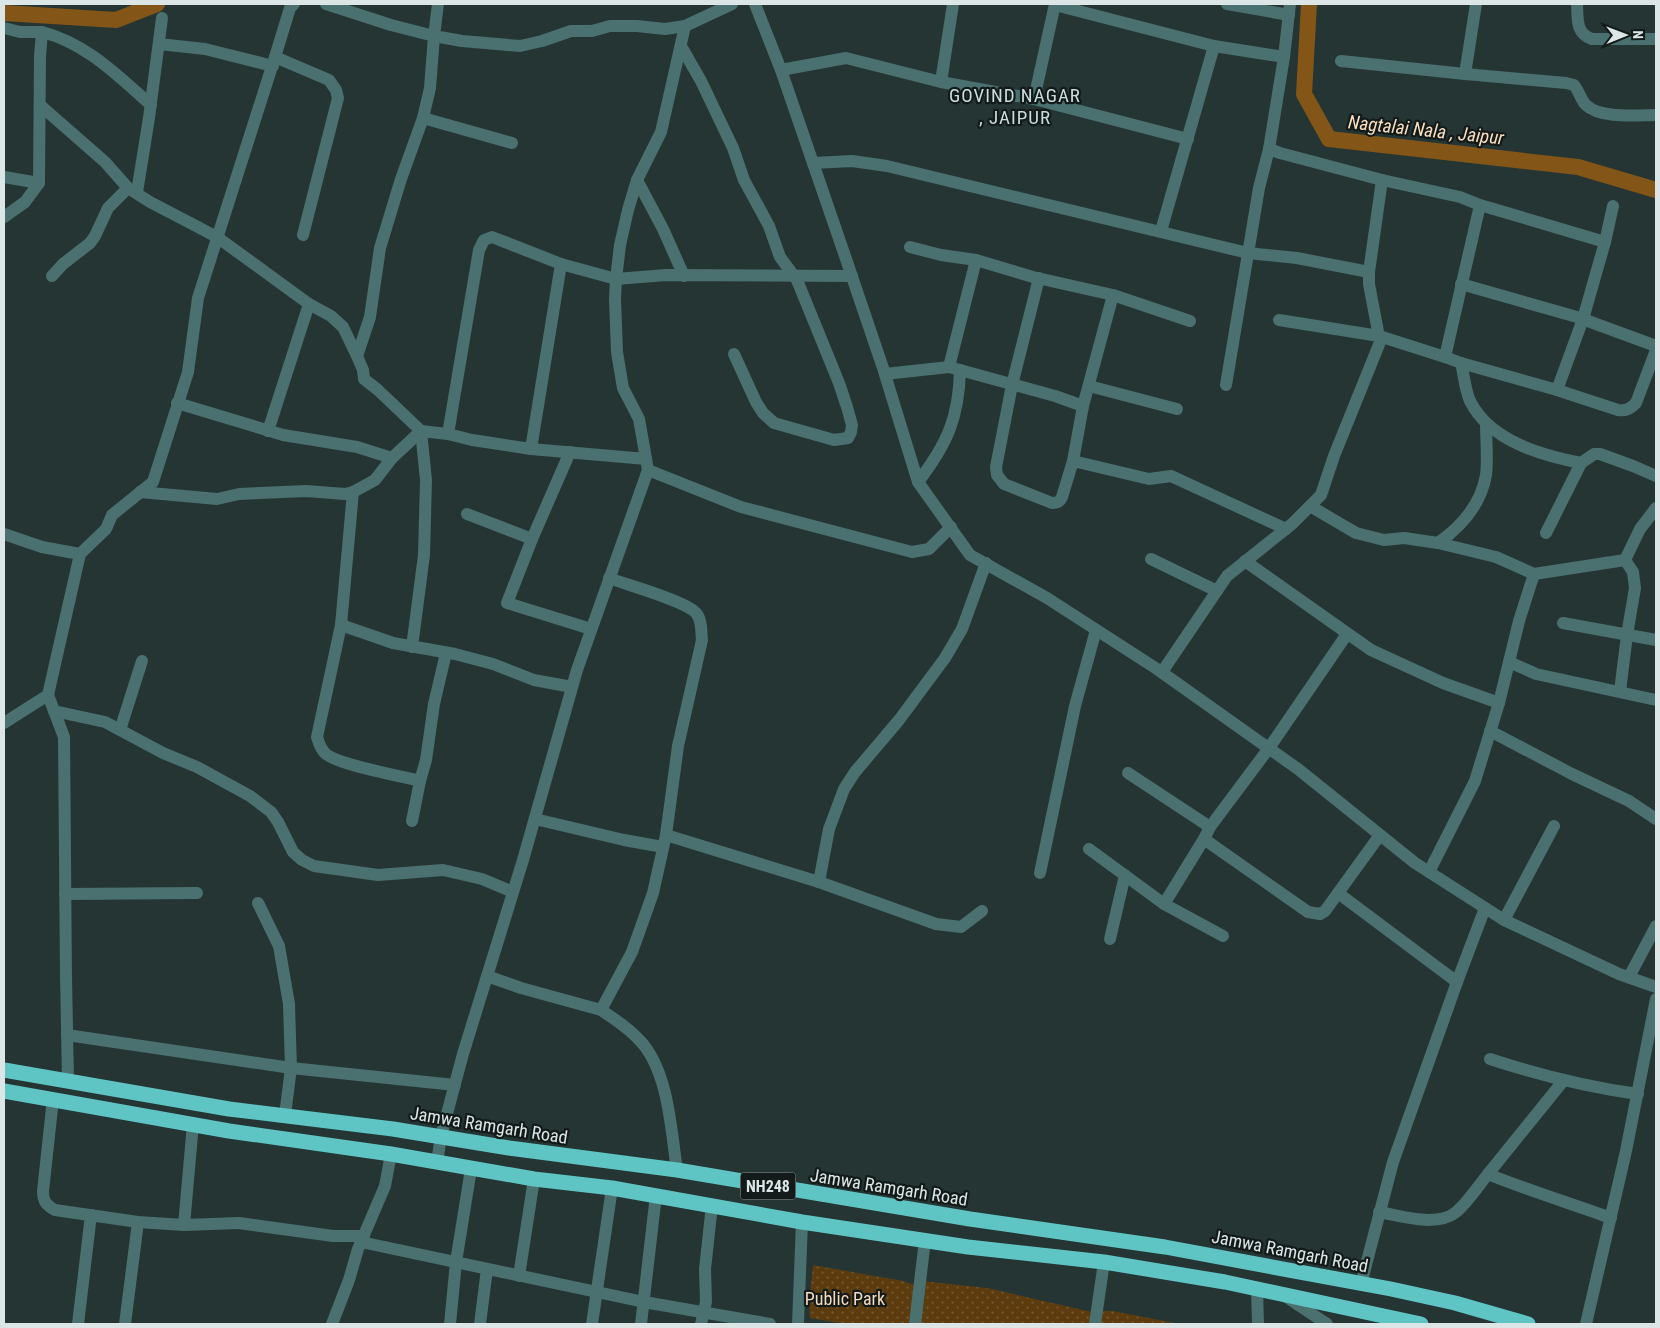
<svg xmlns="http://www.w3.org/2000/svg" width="1660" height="1328" viewBox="0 0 1660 1328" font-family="'Roboto Condensed',sans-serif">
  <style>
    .grass { fill: url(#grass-dots) }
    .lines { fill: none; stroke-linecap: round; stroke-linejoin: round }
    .canal { stroke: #835618; stroke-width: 16 }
    .minor { stroke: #4a706f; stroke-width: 12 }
    .highway { stroke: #5fc5c4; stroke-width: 15 }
    .labels { text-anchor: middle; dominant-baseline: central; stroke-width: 4.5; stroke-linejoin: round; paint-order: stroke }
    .shield { fill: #131a1a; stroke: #a0a9a9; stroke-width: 1 }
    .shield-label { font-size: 16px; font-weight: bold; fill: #dce6e6 }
    .street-label { font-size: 18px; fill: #dce6e6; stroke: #131a1a }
    .park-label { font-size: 18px; fill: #f5dabc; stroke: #131a1a }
    .neighbourhood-label { font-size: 19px; letter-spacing: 1px; fill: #c9dddc; stroke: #131a1a }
    .water-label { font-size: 19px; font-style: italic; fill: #f9debf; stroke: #131a1a }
  </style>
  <defs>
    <pattern id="grass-dots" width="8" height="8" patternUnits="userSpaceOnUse" patternTransform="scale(1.25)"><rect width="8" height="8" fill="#5c3c0f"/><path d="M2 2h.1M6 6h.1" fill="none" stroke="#735832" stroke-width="1.8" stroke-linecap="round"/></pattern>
  </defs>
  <rect width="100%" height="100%" fill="#243534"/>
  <!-- grass -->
  <g class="grass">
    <path d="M813 1265 903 1281 915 1285 922 1281 987 1288 1092 1312 1090 1324H845L810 1318 809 1303Z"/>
    <path d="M1101 1311H1113L1180 1324H1100Z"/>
  </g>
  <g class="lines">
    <!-- canal -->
    <g class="canal">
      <path d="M1309 4 1304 94 1329 139 1578 167 1656 190"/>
      <path d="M4 13 116 20 157 4"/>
    </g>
    <!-- minor -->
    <g class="minor">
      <path d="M438 4 434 36 462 41 520 46 542 41 571 31H592L610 26H637L665 29 685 26 732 4"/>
      <path d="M755 4 781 70 845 256 883 368 918 482 970 555 1047 598 1157 669 1298 769 1415 863 1504 920 1619 974 1656 987"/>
      <path d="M953 4 941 82 1034 99"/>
      <path d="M1055 4 1034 99 1188 139"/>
      <path d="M1227 4 1289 15"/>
      <path d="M1290 4 1284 57 1269 149 1280 153 1382 180 1460 197 1480 205 1605 242"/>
      <path d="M1577 4C1578 18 1575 33 1592 39H1656"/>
      <path d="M1055 5 1214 46 1161 231"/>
      <path d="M4 28 20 32H42"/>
      <path d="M159 44 205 49 273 66"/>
      <path d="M681 46 701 81 733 148 744 180 769 226 780 257 797 280 839 383 847 407 852 425 851 432 848 438 834 440 774 423 763 413 756 402 734 354"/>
      <path d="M1214 46 1284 57"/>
      <path d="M275 57 290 8 294 4"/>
      <path d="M1341 61 1465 74 1476 4"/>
      <path d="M781 70 846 58 941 82"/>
      <path d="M1465 74 1566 83 1574 85C1579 91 1581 100 1586 105 1600 119 1638 115 1656 115"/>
      <path d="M41 106 105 162 128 188 150 202 217 237 309 304 331 316 343 327 357 356"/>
      <path d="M423 118 512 143"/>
      <path d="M813 163 852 161 887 166 1248 253 1297 258 1369 272 1382 180"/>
      <path d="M4 177 39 183"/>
      <path d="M637 180 663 229 684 276"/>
      <path d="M137 192 149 118 162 18"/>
      <path d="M4 217 25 202 39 183 40 56 42 32C86 43 118 76 151 105"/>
      <path d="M910 247 941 255 976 260 1033 277 1113 295 1190 321"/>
      <path d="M52 276 63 264 90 243 95 236 108 208 128 188"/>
      <path d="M1039 278 1012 385 996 467 997 475 1004 484 1052 503C1057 503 1060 502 1062 497L1073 461"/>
      <path d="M1461 284 1577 317 1656 346"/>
      <path d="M1113 295 1083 406 1073 461 1149 479 1171 476 1286 529"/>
      <path d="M1279 320 1379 336 1445 357 1480 205"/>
      <path d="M1445 357 1461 363 1557 390 1618 410C1626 411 1630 409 1636 403L1656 350"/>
      <path d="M1461 363C1464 375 1465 390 1470 401 1490 441 1541 455 1581 463L1594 454H1600L1633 466 1656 476"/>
      <path d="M949 367 1055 396 1083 406"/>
      <path d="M885 374 949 367 976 260"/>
      <path d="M1226 385 1259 188 1269 149"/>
      <path d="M1089 386 1177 409"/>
      <path d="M1557 390 1583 319 1605 242 1613 206"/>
      <path d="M177 403 283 435 357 447 392 458"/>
      <path d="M268 431 309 304"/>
      <path d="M448 434 479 250 484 240 492 237 561 264 616 279 666 275 852 276"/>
      <path d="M531 449 561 264"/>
      <path d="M570 452 532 539 507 603 591 629"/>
      <path d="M648 470 639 419 623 388 617 352 615 299 616 279 620 245 628 210 637 180 661 132 685 26"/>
      <path d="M918 482C947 444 959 418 960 370"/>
      <path d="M140 492 217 499 239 494 306 491 345 494 353 492 375 480 392 458 421 431 378 390 364 379 363 370 357 356 370 317 380 248 401 179 423 118 430 88 434 36 391 25 326 4"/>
      <path d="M1310 506 1356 533 1384 540 1404 538 1438 543 1496 557 1534 574"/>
      <path d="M467 514 532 539"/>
      <path d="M1546 533 1581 463"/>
      <path d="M4 534 42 547 80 554 106 529 112 515 153 482 188 372 198 298 275 57 329 80 336 90 338 98 303 235"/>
      <path d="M1438 543C1462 526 1481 505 1486 475 1488 459 1486 440 1486 424"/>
      <path d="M1151 559 1217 591"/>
      <path d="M1245 561 1371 650 1443 683 1499 703"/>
      <path d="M1563 623 1656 640"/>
      <path d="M341 625 353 492"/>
      <path d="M1347 634 1269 748 1210 827 1204 839 1308 912 1320 914 1325 911 1380 835"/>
      <path d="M412 647 424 555 426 480 421 431 448 434 472 440 531 449 646 459"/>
      <path d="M1509 662 1536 674 1656 700"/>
      <path d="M1162 672 1227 576 1292 524 1321 495 1334 456 1380 342 1369 284V272"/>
      <path d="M1620 691 1627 635 1635 588 1633 572 1625 560"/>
      <path d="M48 695 64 737 66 976 68 1081"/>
      <path d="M54 711 105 722 163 753 197 767 250 796 271 812 278 822 293 852 302 860 314 866 378 875 443 870 482 879 513 892"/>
      <path d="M4 723 48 695 80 554"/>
      <path d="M120 730 142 661"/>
      <path d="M1490 731 1572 774 1629 801 1656 819"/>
      <path d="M1128 773 1210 827"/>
      <path d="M420 781C401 776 339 765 326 754 321 750 319 744 317 737L341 625 393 643 455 654 493 664 534 680 572 687"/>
      <path d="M535 819 624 840 663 847"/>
      <path d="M412 821 420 781 426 760 434 704 446 653"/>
      <path d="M666 835 819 882 936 924 961 927 982 911"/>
      <path d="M1089 849 1164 904 1223 936"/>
      <path d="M1429 872 1475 781 1499 703 1519 621 1534 574 1625 560 1640 529 1656 508"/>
      <path d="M1040 873 1075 706 1096 630"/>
      <path d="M819 882 829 829 844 789 855 772 899 720 945 658 962 629 986 563"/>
      <path d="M1338 893 1457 982"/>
      <path d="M65 894 197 893"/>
      <path d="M258 903 279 946 289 1004 291 1068 285 1115"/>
      <path d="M1164 904 1204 839"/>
      <path d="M1504 920 1554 826"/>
      <path d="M1110 939 1125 875"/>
      <path d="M487 976 521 988 601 1010 632 952 653 893 666 835 678 746 702 640C701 632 702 619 696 613 686 601 627 585 609 578"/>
      <path d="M1629 977 1656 926"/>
      <path d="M601 1010C616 1020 631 1030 643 1044 669 1076 671 1131 677 1170"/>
      <path d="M67 1035 291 1068 455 1085"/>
      <path d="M1490 1059C1539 1075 1587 1087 1638 1094"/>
      <path d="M1564 1080 1488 1174C1529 1191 1570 1203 1611 1218"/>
      <path d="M53 1099 43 1191C43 1201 46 1205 55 1210L138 1222 184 1225 239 1223 333 1236H364"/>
      <path d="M437 1163 441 1136 463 1054 523 860 577 670 648 470 741 507 912 552 929 549 951 527"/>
      <path d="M1379 1212C1401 1216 1436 1227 1455 1213 1466 1205 1479 1185 1488 1174"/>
      <path d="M184 1225 193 1124"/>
      <path d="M361 1242 644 1302 770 1324"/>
      <path d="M519 1276 534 1179"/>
      <path d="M1361 1284 1393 1162 1457 982 1485 908"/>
      <path d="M1257 1288 1258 1324"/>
      <path d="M1285 1296 1327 1324"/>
      <path d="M78 1324 91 1215"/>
      <path d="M125 1324 138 1222"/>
      <path d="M332 1324 349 1280 358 1249 385 1186 391 1154"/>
      <path d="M450 1324 456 1262 471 1169"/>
      <path d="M480 1324 487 1269"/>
      <path d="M592 1324 612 1188"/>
      <path d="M641 1324 656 1195"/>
      <path d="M701 1324 706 1302 705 1269 712 1205"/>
      <path d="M798 1324 802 1222"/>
      <path d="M915 1324 925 1240"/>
      <path d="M1095 1324 1104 1262"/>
      <path d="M1586 1324 1626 1151 1656 999"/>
    </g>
    <!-- highway -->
    <g class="highway">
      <path d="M4 1070 229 1109 393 1129 509 1148 677 1170 970 1219 1165 1247 1391 1289 1455 1303 1528 1324"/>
      <path d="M4 1091 229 1131 391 1154 534 1179 612 1188 802 1222 968 1247 1104 1262 1225 1282 1421 1324"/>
    </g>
  </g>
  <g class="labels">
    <!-- shield labels -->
    <rect class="shield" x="740.5" y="1172.5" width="55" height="27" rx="4"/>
    <g class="shield-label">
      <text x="768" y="1186">NH248</text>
    </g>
    <!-- street labels -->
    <g class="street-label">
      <text transform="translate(489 1125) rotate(9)">Jamwa Ramgarh Road</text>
      <text transform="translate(889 1187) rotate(9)">Jamwa Ramgarh Road</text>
      <text transform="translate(1290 1251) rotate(11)">Jamwa Ramgarh Road</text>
    </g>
    <!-- park labels -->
    <g class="park-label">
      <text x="845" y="1298">Public Park</text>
    </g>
    <!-- neighbourhood labels -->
    <g class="neighbourhood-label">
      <text x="1015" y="95">GOVIND NAGAR<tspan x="1015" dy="22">, JAIPUR</tspan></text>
    </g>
    <!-- water labels -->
    <g class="water-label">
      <text transform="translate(1426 130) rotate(6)">Nagtalai Nala , Jaipur</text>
    </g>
  </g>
  <!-- border -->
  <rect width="1660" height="1328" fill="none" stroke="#dce6e6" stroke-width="10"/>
  <!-- north arrow -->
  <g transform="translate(1625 35) rotate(89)" stroke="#131a1a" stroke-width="4" paint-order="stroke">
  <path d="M0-4L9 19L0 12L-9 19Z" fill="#dce6e6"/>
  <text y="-8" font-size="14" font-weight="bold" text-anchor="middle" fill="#dce6e6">N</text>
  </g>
</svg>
